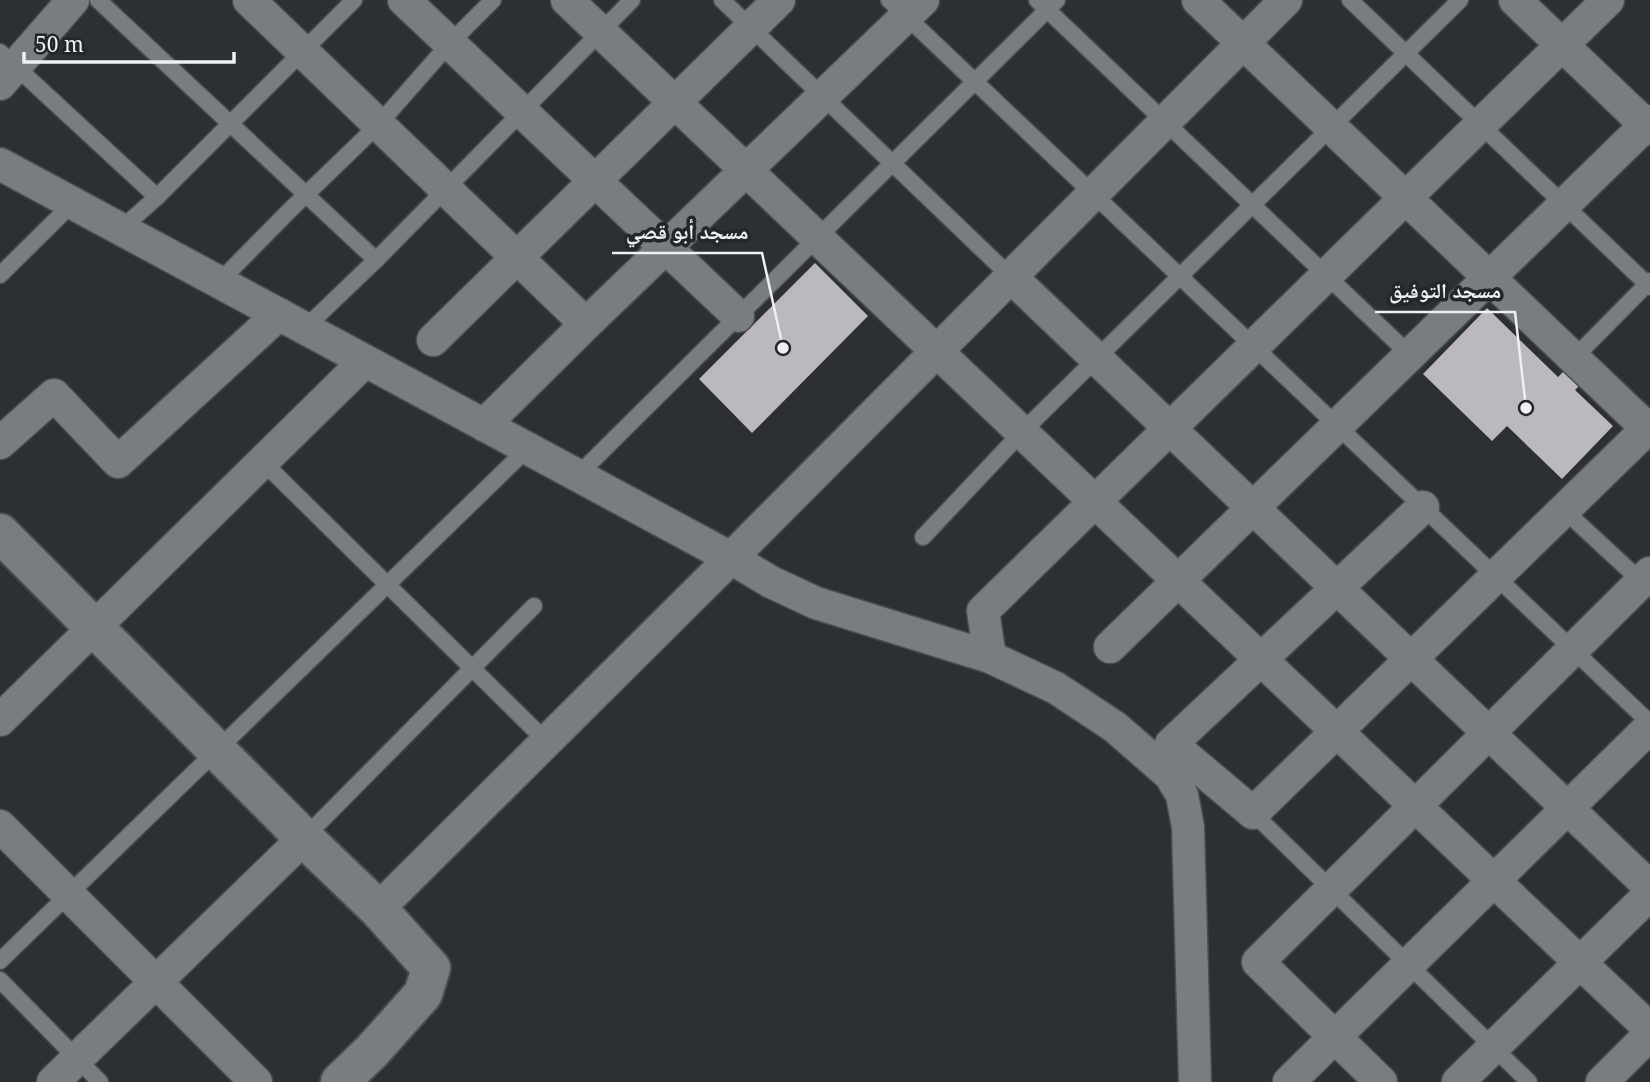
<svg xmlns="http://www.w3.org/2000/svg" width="1650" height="1082" viewBox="0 0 1650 1082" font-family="'Noto Serif','Noto Naskh Arabic',serif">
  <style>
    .building { fill: #bbb8be }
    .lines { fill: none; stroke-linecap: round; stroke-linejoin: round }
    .service-casing { stroke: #494c50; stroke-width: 19 }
    .minor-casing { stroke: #494c50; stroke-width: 35 }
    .tertiary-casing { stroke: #494c50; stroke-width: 42 }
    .service { stroke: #787d81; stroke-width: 16 }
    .minor { stroke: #787d81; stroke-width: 32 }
    .tertiary { stroke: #787d81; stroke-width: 38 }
    .leader { fill: none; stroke: #eef0f3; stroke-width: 2.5 }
    .callout-dot { fill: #eef0f3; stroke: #23262a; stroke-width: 2.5 }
    .callout-label { font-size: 21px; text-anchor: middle; font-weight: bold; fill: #eef0f3; stroke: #23262a; stroke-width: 7; stroke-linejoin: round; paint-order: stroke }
  </style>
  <rect width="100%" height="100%" fill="#2c3034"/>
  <!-- building -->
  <g class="building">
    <path d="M815 263 868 316 752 433 699 379Z"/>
    <path d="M1487 308 1558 377 1565 370 1580 385 1575 390 1613 426 1562 479 1507 426 1492 441 1423 374Z"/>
  </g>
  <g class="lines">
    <defs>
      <g id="service">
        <path d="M98 0 376 260"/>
        <path d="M722 0 1010 276"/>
        <path d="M889 0 1650 723"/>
        <path d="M1037 0 1410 355"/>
        <path d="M1350 0 1650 287"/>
        <path d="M0 52 157 197"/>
        <path d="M121 229 157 197 354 0"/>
        <path d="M0 275 73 203"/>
        <path d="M219 282 291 209 378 125 450 43 493 0"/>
        <path d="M305 328 376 260 632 0"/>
        <path d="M1574 358 1650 281"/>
        <path d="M264 463 546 741"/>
        <path d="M578 475 1057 0"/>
        <path d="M1564 510 1644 584"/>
        <path d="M923 537 1022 432 1460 0"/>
        <path d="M1253 813 1529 1082"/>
        <path d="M304 838 534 606"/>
        <path d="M0 961 528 448"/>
        <path d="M0 980 100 1082"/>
      </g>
      <g id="minor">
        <path d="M249 0 586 324"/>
        <path d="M404 0 738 316"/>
        <path d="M567 0 1650 1029"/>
        <path d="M1198 0 1650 431"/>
        <path d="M1515 0 1650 129"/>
        <path d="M0 84 73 0"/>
        <path d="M0 164 731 558 771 582 816 603 990 657 1056 688 1115 727 1170 775 1182 795 1188 827 1195 1082"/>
        <path d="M1010 276 1650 887"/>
        <path d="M433 340 779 0"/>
        <path d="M484 425 586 324 923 0"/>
        <path d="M0 443 54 395 118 462 279 314"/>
        <path d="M1423 507 1171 744 1253 813 1650 426"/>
        <path d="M1110 647 1650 121"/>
        <path d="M990 657 983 611 1608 0"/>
        <path d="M0 720 365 361"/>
        <path d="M0 826 256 1082"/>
        <path d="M378 909 731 558 1286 0"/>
        <path d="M53 1082 304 838"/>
        <path d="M1289 1082 1650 727"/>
        <path d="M1381 1082 1258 962 1650 573"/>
        <path d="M1458 1082 1650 894"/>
        <path d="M1602 1082 1650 1034"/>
      </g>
      <path id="tertiary" d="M0 533 304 838 378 909 431 968 423 994 372 1051 340 1082"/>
    </defs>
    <!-- service casing -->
    <use href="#service" class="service-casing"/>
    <!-- minor casing -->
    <use href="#minor" class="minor-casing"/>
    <!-- tertiary casing -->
    <use href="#tertiary" class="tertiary-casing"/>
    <!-- service -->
    <use href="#service" class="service"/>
    <!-- minor -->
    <use href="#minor" class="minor"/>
    <!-- tertiary -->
    <use href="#tertiary" class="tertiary"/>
  </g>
  <!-- callouts -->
  <path class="leader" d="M783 348L762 253H612M1526 408L1515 312H1375"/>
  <g class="callout-dot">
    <circle cx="783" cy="348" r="7"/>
    <circle cx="1526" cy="408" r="7"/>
  </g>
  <g class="callout-label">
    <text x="687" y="239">مسجد أبو قصي</text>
    <text x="1445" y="298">مسجد التوفيق</text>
  </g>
  <!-- scale -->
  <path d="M24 52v10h210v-10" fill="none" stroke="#eef0f3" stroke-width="3.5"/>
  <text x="35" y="52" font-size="21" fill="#eef0f3" stroke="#23262a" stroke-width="5" paint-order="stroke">50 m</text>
</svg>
